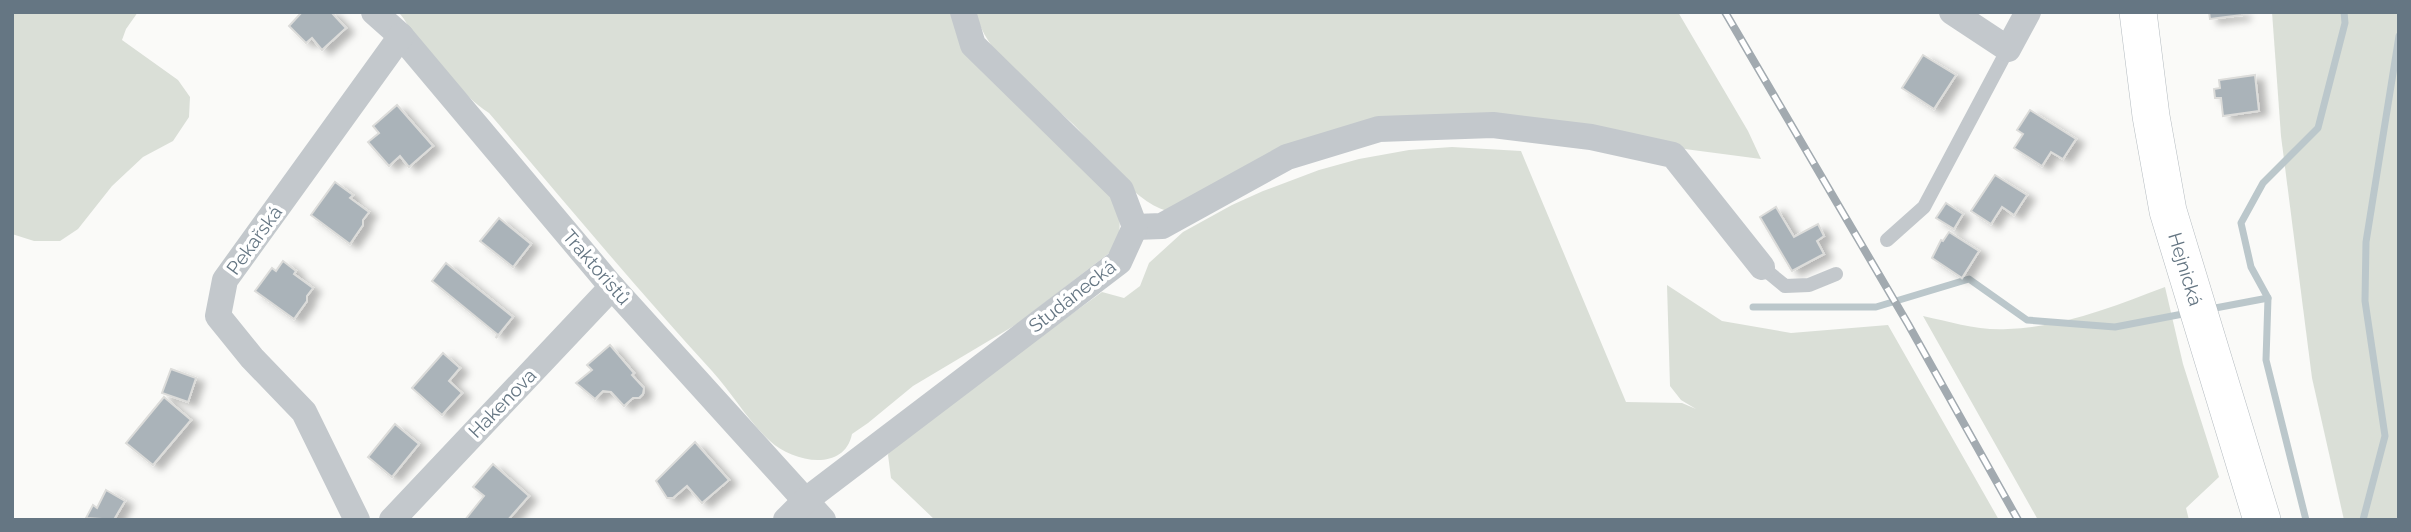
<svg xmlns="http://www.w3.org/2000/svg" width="2411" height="532" viewBox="0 0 2411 532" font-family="Raleway,sans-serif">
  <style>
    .green { fill: #dadfd7 }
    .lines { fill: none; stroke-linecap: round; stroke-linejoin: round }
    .stream { stroke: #bbc7cb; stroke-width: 7 }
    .building { fill: #aab3b9; stroke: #dcdcda; stroke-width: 2; filter: url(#shadow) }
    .secondary-casing { stroke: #b3babf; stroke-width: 38 }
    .lane { stroke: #c3c8cc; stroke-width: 14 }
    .street { stroke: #c3c8cc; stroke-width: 26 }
    .secondary { stroke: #fff; stroke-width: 37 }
    .rail-casing { stroke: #a2aab0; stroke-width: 8 }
    .rail { stroke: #fff; stroke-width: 5; stroke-dasharray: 16; stroke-linecap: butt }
    .labels { text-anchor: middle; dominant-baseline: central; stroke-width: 7; stroke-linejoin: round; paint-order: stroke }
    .street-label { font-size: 19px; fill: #657683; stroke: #fff }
  </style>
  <defs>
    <filter id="shadow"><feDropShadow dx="8" dy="4.5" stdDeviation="3.5" flood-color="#0004"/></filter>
  </defs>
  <rect width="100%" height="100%" fill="#fafaf8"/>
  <!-- green -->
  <g class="green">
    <path d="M12 12H138L126 29 122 40 178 80 190 97 189 117 173 141 143 157 112 186 78 229 60 241H34L12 234Z"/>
    <path d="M398 12H955L1114 196C1121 215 1121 228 1117 247L1017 324 913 386 868 423 852 434C844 473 792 462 770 441 748 421 732 393 712 371 635 287 563 200 489 113 462 95 438 64 416 39 409 31 407 20 398 12Z"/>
    <path d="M975 12H1678L1748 131 1761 159 1662 146 1367 128 1167 211C1130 200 1100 151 1073 124 1052 104 1027 88 1008 67 994 50 981 33 975 12Z"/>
    <path d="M2272 12H2399V520H2344L2312 378 2281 136Z"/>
    <path d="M1452 147 1521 151 1626 402 1682 403 1696 409 1681 400 1670 386 1667 285 1722 321 1791 333 1888 325 1999 520H935L891 478 888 455 892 444 1102 292 1124 298 1140 286 1149 263 1183 232 1232 205 1263 191 1319 170 1359 159 1409 150Z"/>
    <path d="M2165 287 2183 364 2219 477 2186 508 2189 520H2038L1923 316C1951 322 1979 331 2008 329 2063 327 2115 306 2165 287Z"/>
  </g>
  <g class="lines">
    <!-- stream -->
    <g class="stream">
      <path d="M1753 307H1876L1969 279 2027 320 2115 327 2188 313"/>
      <path d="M2210 309 2268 298"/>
      <path d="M2306 520 2266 360 2268 298 2251 267 2241 223 2263 183 2318 128 2345 23 2344 12"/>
      <path d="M2363 520 2385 436 2365 301 2366 242 2399 36"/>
    </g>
  </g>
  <!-- building -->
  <g class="building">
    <path d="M302 12H331L346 28 322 50 312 38 306 43 289 26Z"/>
    <path d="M2209 12H2242V15L2210 19Z"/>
    <path d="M1923 55 1956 75 1934 109 1902 88Z"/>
    <path d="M2255 75 2259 111 2223 116 2221 98H2215L2214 89 2220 88 2219 80Z"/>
    <path d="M397 105 433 146 409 167 400 156 389 166 368 142 379 133 373 126Z"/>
    <path d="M2030 110 2076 139 2063 159 2051 152 2042 166 2014 148 2023 134 2017 130Z"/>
    <path d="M1995 175 2027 195 2014 215 2002 207 1991 224 1971 211Z"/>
    <path d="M335 182 353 195 350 198 369 212 363 220V225L350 244 311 215Z"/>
    <path d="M1946 203 1963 214 1954 229 1936 218Z"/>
    <path d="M1776 207 1794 237 1818 224 1824 236 1817 241 1824 254 1792 271 1760 217Z"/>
    <path d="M499 218 531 244 513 267 480 241Z"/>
    <path d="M1949 232 1979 251 1962 278 1932 258 1941 240 1943 241Z"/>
    <path d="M283 261 296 271 294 274 313 288 307 296V301L294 319 255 291 272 268 276 271Z"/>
    <path d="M446 263 513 317 496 338 497 334 432 281Z"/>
    <path d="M610 345 634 373 632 375 644 388 643 394 639 398H633L624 406 611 392 603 391 595 399 576 383 592 370 587 365Z"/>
    <path d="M443 353 460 368 449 381 462 393 442 415 412 388Z"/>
    <path d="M171 369 196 378 188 402 162 393Z"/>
    <path d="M164 397 191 420 153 465 126 443Z"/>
    <path d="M395 424 419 444 392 477 368 457Z"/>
    <path d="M695 442 729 480 702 503 687 486 673 498H667L656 481Z"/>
    <path d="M493 464 529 496 508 520H465L484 496 473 487Z"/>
    <path d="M106 490 125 501 115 518 118 520 86 518 93 505 97 508Z"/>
  </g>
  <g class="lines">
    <defs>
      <g id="secondary">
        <path id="s1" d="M2138 12 2151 116 2168 211 2262 520"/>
      </g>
    </defs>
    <!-- secondary casing -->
    <use href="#secondary" class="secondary-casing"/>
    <!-- lane -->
    <g class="lane">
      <path d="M1887 240 1924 207 2008 49"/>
      <path d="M1762 267 1785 286 1809 285 1836 274"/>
    </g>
    <!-- street -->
    <g class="street">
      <path d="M374 12 401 36 612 287 823 520"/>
      <path d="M1952 12 2008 49 2028 12"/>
      <path d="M1135 227 1162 226 1287 157 1379 129 1493 125 1591 137 1673 155 1762 267"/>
      <path d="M357 520 304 412 252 358 218 316 225 280 401 36"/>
      <path d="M392 520 612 287"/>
      <path d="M786 520 806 500 1119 262 1135 227 1121 190 973 45 963 12"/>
    </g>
    <!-- secondary -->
    <use href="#secondary" class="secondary"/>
    <defs>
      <path id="rail" d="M1725 12 1908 324 2018 520"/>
    </defs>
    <!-- rail casing -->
    <use href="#rail" class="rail-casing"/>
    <!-- rail -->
    <use href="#rail" class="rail"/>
  </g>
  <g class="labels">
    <!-- street labels -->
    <g class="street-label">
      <text transform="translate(254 240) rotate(-54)">Pekařská</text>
      <text transform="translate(597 267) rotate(49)">Traktoristů</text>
      <text stroke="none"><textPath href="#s1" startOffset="262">Hejnická</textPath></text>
      <text transform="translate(1072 296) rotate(-38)">Studánecká</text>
      <text transform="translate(502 403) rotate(-46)">Hakenova</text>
    </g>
  </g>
  <!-- border -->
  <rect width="2411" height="532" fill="none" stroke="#657683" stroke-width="28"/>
</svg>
